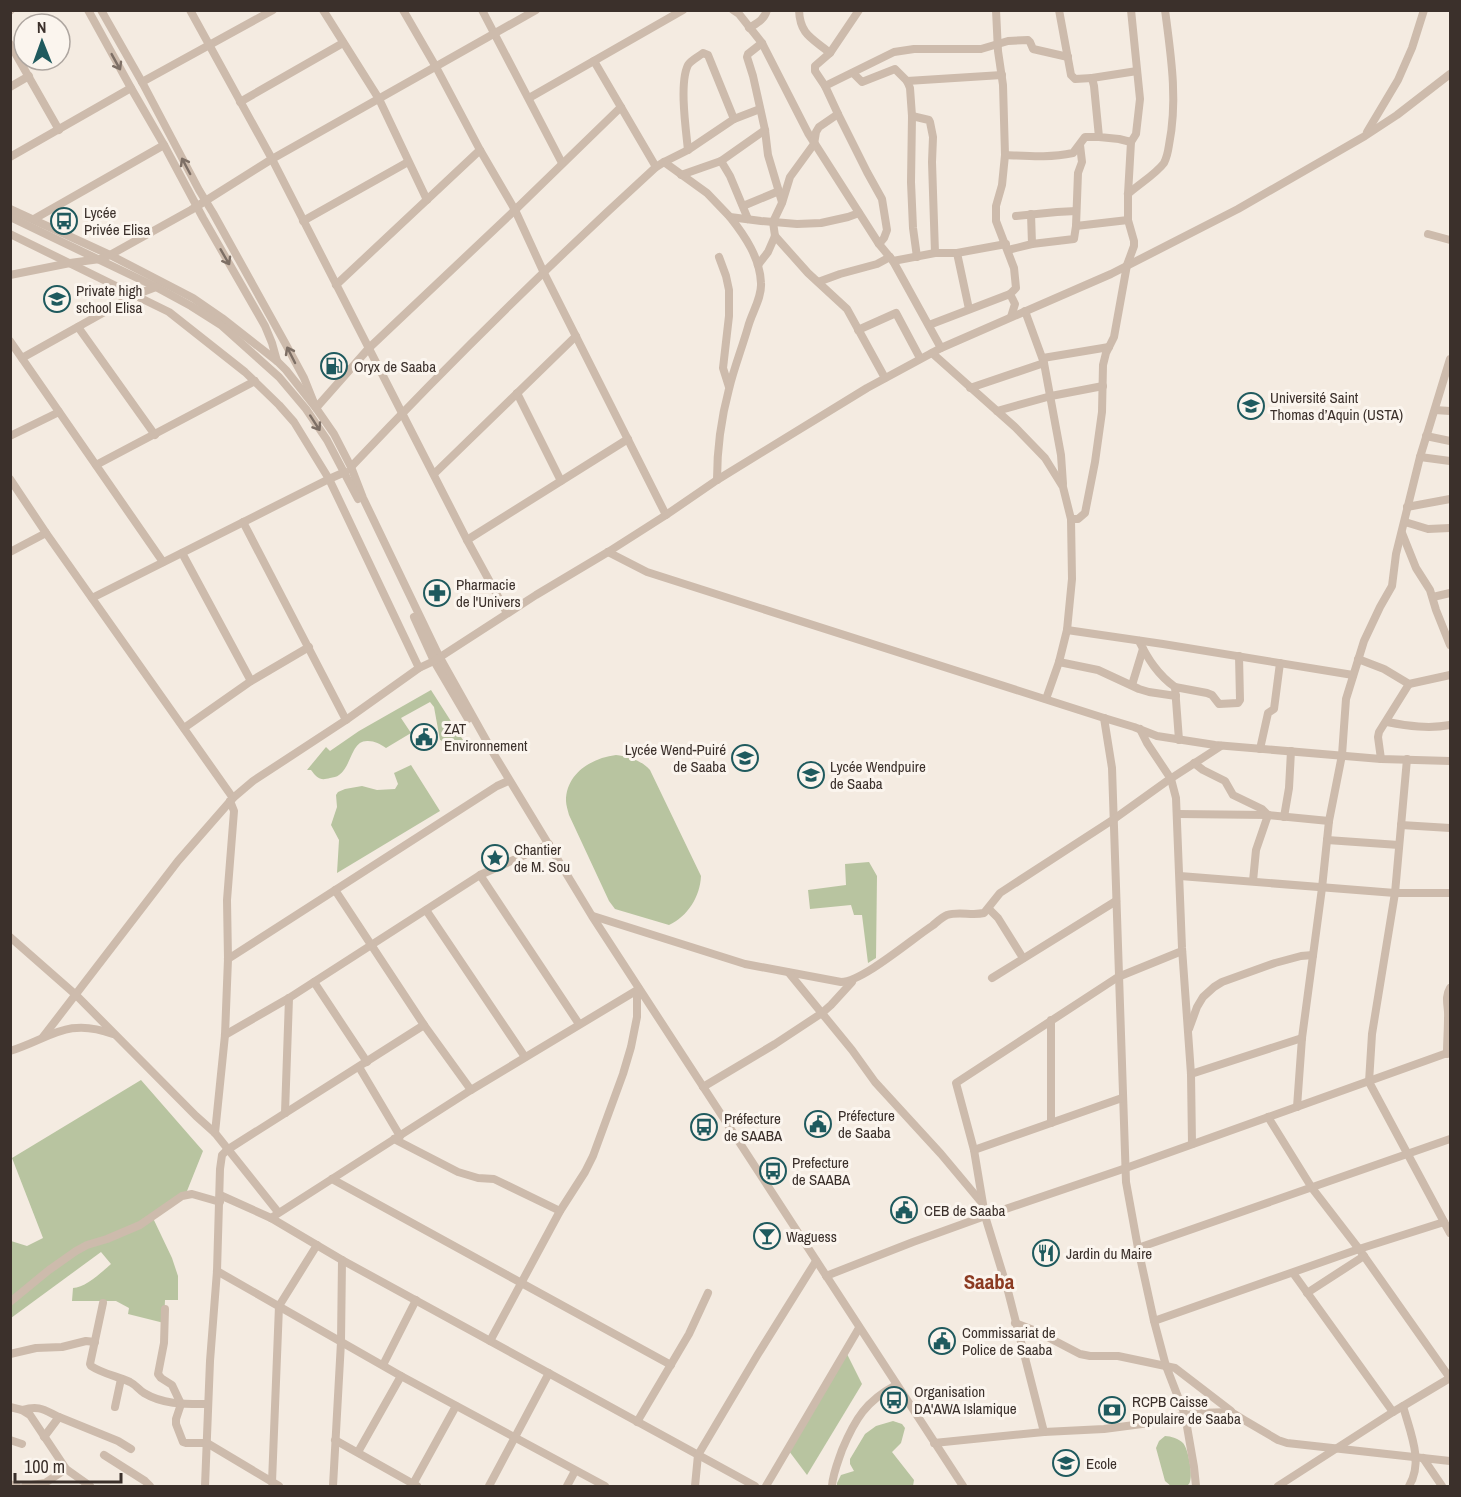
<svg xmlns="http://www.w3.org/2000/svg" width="1461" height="1497" viewBox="0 0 1461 1497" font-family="'Archivo Narrow',sans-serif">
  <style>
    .green { fill: #b8c4a0 }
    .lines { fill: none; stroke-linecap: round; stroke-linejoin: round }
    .minor { stroke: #cdbbac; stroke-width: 8 }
    .oneway { stroke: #7d6f65 }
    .labels { text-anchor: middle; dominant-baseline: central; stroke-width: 6; stroke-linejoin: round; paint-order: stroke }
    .poi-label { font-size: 15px; fill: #3b302b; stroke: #fbf5ee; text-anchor: start }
    .district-label { font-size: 21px; font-weight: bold; fill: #8c3b22; stroke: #fbf5ee }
  </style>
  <rect width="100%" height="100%" fill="#f4ebe1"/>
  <!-- green -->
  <g class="green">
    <path d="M431 690 463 740 461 742H445L440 740 434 707 430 702 401 718 411 733 386 748C380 744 375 741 368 741 351 740 352 766 339 775 337 777 333 777 330 778 320 781 317 778 311 770H307L326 747 330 751 359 731Z"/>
    <path d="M616 755C629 757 641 760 650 770L701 876C700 897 688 916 669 925L615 909 609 901 569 815C568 811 566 805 566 801 566 773 592 758 616 755Z"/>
    <path d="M411 765 440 811 337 873 339 840 331 825 337 807 336 795 338 792 345 789 362 786 377 790 395 789 398 784 394 773Z"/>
    <path d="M869 862 877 876 876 958 868 963 862 915H854L851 905 810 909 808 890 846 885 845 864Z"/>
    <path d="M141 1080 203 1151 185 1196 152 1216 172 1258 178 1276V1300H165L164 1323 128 1314 129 1308 116 1301H72L73 1288C85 1288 102 1272 111 1264L101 1252 11 1318V1241L27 1246 43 1238 12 1158Z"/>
    <path d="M847 1354 862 1384 807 1475 789 1451Z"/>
    <path d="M893 1421 902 1424 905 1428 901 1443 892 1452 914 1480 913 1486H837V1483L841 1475 854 1471 850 1464V1459L865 1434 876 1426Z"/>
    <path d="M1165 1436C1171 1436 1179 1439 1183 1443 1188 1448 1194 1477 1189 1484 1186 1488 1176 1486 1171 1486L1165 1481 1156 1448 1159 1441Z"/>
  </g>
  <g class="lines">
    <!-- minor -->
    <g class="minor">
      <path d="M88 10 131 88 164 145 203 218 265 326 272 343 277 361"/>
      <path d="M101 10 142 82 199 190 213 213 284 341 304 378 316 408 369 348 515 210 621 107"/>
      <path d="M190 10 272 159 467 540 507 613"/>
      <path d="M323 10 379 99 427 200"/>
      <path d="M403 10 436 67 480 150 515 210 544 273 666 515"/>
      <path d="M482 10 562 163"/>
      <path d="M733 10 739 14 762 43 808 133 879 244 893 261 941 348"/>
      <path d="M799 10C800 35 812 38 830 53"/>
      <path d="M996 10 998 51 1003 85 1005 155 1002 185 996 206V221L1014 268 1016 288 1010 294 1015 304 1011 317"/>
      <path d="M1059 10 1071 75 1075 79 1092 78 1094 86 1099 137 1119 139 1131 142"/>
      <path d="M10 11 11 10"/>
      <path d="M749 28C757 23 764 20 767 10"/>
      <path d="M762 43 748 54 747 57 753 76 765 130 768 155 782 202"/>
      <path d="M10 44 59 130"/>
      <path d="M594 61 656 167"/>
      <path d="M853 73 862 82 895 69 907 81 910 88 912 116 911 182 913 228 917 257"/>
      <path d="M1092 78 1137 71"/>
      <path d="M907 81 1002 75"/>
      <path d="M142 82 273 10"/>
      <path d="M825 86 894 52 914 49H981L1008 41 1028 40 1030 42 1033 49 1068 57"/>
      <path d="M10 87 29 76"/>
      <path d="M529 98 683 10"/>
      <path d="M240 102 343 43"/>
      <path d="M838 114 867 172 882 199 887 230 884 238 879 244"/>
      <path d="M912 116 929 120 930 122 933 137 932 162 935 253"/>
      <path d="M1367 132 1398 80 1412 48 1424 10"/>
      <path d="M1080 145 1082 162 1078 173 1076 226 1128 220"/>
      <path d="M688 150C686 130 679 83 688 65 691 60 698 57 703 53L708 55 734 119"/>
      <path d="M1005 155C1028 156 1050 158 1073 153L1085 137H1099"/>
      <path d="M10 157 131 88"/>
      <path d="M721 161 730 176 748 219"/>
      <path d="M664 162 707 193 730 217 761 221 797 224 821 223 848 217 859 213"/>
      <path d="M681 175 721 161 765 130"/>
      <path d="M1128 194C1139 184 1156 174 1164 163 1167 157 1168 152 1169 145 1178 100 1171 56 1165 10"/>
      <path d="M743 206 779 191"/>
      <path d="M10 209 110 255 193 298 222 318 277 361 286 370 316 408 334 434 351 467 363 498 439 656 495 756 592 916 963 1486"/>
      <path d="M1016 216 1057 212 1076 211"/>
      <path d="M10 217 156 287 191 306 221 325 279 377 306 409 327 440 358 499"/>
      <path d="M34 219 164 145"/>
      <path d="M303 221 408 162"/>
      <path d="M10 234 169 312 245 372 279 405 294 422 329 479 341 504 419 668"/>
      <path d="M1428 234 1450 240"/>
      <path d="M775 236 783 245 808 273 847 309 885 378"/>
      <path d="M1032 244 1074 239 1076 226"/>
      <path d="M1008 250 1032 244 1031 214"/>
      <path d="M957 253 969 309"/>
      <path d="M719 257 726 276 729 290V316L723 368 729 387"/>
      <path d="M893 261 935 253H957L1006 244"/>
      <path d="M758 265 768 252 775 236 773 222 782 203 790 177 814 144 816 132 819 127 838 114 825 86 815 71V66L830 53 859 10"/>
      <path d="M10 275 70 263 100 259 110 255 191 210 272 159 536 10"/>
      <path d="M818 282 840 274 877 264 890 257"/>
      <path d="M336 285 480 150"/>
      <path d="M1025 311 1044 363 1061 455 1063 484"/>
      <path d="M929 325 1010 294"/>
      <path d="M78 327 155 435"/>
      <path d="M858 330 896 313 920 358"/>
      <path d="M10 341 163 562"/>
      <path d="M932 353 1015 427 1045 458 1063 487 1071 519 1072 579 1067 630 1059 662 1046 699"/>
      <path d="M22 358 135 295 156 287"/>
      <path d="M1043 358 1109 347"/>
      <path d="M970 388 1044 363"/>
      <path d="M517 393 561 481"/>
      <path d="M1435 410 1450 411"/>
      <path d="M997 411 1051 396 1103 386"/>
      <path d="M10 436 59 412"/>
      <path d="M1426 436 1450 441"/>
      <path d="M1420 457 1450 461"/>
      <path d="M96 465 255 381"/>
      <path d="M351 467C449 363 551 263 656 167L664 162 688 150 734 119 760 109"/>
      <path d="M434 474 576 336"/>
      <path d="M10 479 46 533 233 798"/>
      <path d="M717 480C717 449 721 419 729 389 734 368 742 348 748 327 752 312 762 298 761 283 760 258 745 236 730 217"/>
      <path d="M1407 507 1450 499"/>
      <path d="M1071 519H1078L1085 513 1095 462 1102 412 1103 365 1106 353 1114 337 1127 265 1134 246V241L1128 220V194L1131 142 1136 134 1140 99 1131 10"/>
      <path d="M243 522 346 720"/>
      <path d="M1405 522 1428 529 1450 528"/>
      <path d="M1402 533 1416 568 1430 590 1436 610 1450 645"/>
      <path d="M467 540 628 439"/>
      <path d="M10 552 46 533"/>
      <path d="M608 552 647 572 1104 718 1134 727 1157 736 1215 745 1381 759 1450 761"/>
      <path d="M182 553 251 681"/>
      <path d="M1433 597 1450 593"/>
      <path d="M92 598 329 479 345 472"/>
      <path d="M414 617 434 661 468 719"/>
      <path d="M1067 630 1163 644 1353 675"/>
      <path d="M1139 641C1148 659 1158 675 1175 687L1179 740"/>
      <path d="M1358 659 1384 669 1409 684 1450 675"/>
      <path d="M1059 662 1098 670 1139 689 1149 692 1176 696"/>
      <path d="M1132 685 1143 649"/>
      <path d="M1175 687 1207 693 1212 695 1219 704 1238 703 1240 700 1239 656"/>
      <path d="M1104 718 1112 768 1126 1182 1138 1248 1154 1321 1166 1366 1185 1415 1194 1467 1196 1486"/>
      <path d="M1387 722C1408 726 1429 729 1450 725"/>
      <path d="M184 728 251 681 309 647"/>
      <path d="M1140 729 1147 743 1171 779 1176 798 1182 948 1191 1074 1192 1144"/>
      <path d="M1260 749 1268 713 1274 709 1280 663"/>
      <path d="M1381 759 1378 737 1379 732 1409 684"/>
      <path d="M1407 759 1395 893 1372 1034 1369 1082 1450 1233"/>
      <path d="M1194 763 1203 770 1225 781 1233 795 1262 809 1268 815 1256 850 1253 881"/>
      <path d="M1178 814 1268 815 1329 821"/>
      <path d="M1284 817 1289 788 1291 751"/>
      <path d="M1401 825 1450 828"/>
      <path d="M1327 840 1399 845"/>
      <path d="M480 875 579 1024"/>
      <path d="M1180 876 1395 893H1450"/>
      <path d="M335 890 424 1025 471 1090"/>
      <path d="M989 909 998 918 1023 958"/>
      <path d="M426 910 525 1057"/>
      <path d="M593 916 745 964 841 982C862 982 912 939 932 926 937 922 942 917 947 915 959 911 972 916 984 913L1000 893 1114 819 1167 781 1221 746"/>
      <path d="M10 937 76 995 196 1116 215 1133 278 1212"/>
      <path d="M228 959 497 786 506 782"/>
      <path d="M789 973 852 1050 875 1082 941 1154 982 1203"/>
      <path d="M992 978 1116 901"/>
      <path d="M314 982 367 1062"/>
      <path d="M1189 1029 1197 1007 1203 997 1214 987 1222 982 1275 963 1301 956 1313 955"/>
      <path d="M225 1035 289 998 480 875 549 844"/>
      <path d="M43 1037 178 861 233 798 253 781 346 720 419 668 434 661 536 595 608 552 666 515 717 480 867 388 941 348 1111 274 1238 209 1365 136 1397 115 1450 74"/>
      <path d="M10 1051C51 1038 67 1017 113 1034"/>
      <path d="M1447 1054C1447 1042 1448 1030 1448 1018 1449 1007 1444 998 1450 988"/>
      <path d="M359 1067 400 1136"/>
      <path d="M1191 1074 1302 1038"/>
      <path d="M703 1087 775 1044 822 1013 831 1005 852 982"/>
      <path d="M1297 1107 1302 1038 1322 888 1329 821 1342 755 1346 699 1364 641 1380 607 1392 586 1396 554 1420 457 1450 359"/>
      <path d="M285 1113 289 998"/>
      <path d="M1268 1117 1312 1188 1359 1249 1450 1378"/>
      <path d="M1051 1123V1020"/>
      <path d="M215 1133 225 1035 228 959 227 900 234 811 230 801"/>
      <path d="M394 1139 458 1172 478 1178 494 1179 560 1211"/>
      <path d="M974 1150 1122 1098"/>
      <path d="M332 1179 671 1365"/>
      <path d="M220 1195 271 1218 342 1260 755 1486"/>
      <path d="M271 1218 471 1090 639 989"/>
      <path d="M1138 1248 1450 1139"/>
      <path d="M217 1271 401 1376 605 1486"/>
      <path d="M1293 1273 1393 1412"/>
      <path d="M826 1276 913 1242 985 1216 1126 1168 1450 1052"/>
      <path d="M1307 1293 1364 1256"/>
      <path d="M10 1302 49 1270 76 1251 87 1245 107 1239 140 1225 182 1196 192 1194 220 1202"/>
      <path d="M103 1303 90 1364 91 1366C103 1374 117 1376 130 1382 136 1385 139 1390 144 1393 164 1405 186 1404 208 1404"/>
      <path d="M165 1309 164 1343 158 1374 161 1378 172 1385 181 1404 176 1419V1424L183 1442 186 1443H207L279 1486"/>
      <path d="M1154 1321 1359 1249 1444 1222"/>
      <path d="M1015 1323 1036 1331 1080 1354 1090 1356H1118L1175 1368 1231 1411"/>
      <path d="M490 1341 560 1211 585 1172 593 1156 623 1074 631 1047 637 1017V991"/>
      <path d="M10 1354 36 1348 62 1347 86 1341 95 1342"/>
      <path d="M383 1365 416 1300"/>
      <path d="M1403 1406C1410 1432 1424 1462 1409 1486"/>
      <path d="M10 1407 22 1410 30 1415 66 1469 90 1486"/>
      <path d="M115 1407 121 1379"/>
      <path d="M22 1410C40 1405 44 1410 59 1417"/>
      <path d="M637 1422 689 1334 708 1293"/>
      <path d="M1044 1432 1008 1291 985 1216 974 1150 956 1083 1118 977 1182 951"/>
      <path d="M44 1437 59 1417 118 1441 131 1449"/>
      <path d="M10 1440 22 1444"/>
      <path d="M335 1440 417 1486"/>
      <path d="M934 1443 1044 1432 1104 1429 1142 1424 1198 1413 1231 1412 1244 1420 1278 1440 1287 1443 1450 1461"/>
      <path d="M358 1452 401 1376"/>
      <path d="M104 1455 145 1481 150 1486"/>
      <path d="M1423 1458 1442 1486"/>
      <path d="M272 1482 279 1306 317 1245"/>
      <path d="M10 1484 17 1486"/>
      <path d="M413 1484 456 1406"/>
      <path d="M25 1486 45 1483 66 1469"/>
      <path d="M205 1486 210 1361 217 1271 220 1169 222 1155 227 1150 424 1025"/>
      <path d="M333 1486 341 1342 342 1260"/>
      <path d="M489 1486 549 1373"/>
      <path d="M567 1486 575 1471"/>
      <path d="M695 1486 698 1455 758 1354 816 1261"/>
      <path d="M766 1486 859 1328"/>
      <path d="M832 1486C833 1473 838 1462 842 1450 855 1419 866 1401 896 1385"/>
      <path d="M1278 1486 1393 1412 1450 1378"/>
    </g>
  </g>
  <!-- one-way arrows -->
  <defs><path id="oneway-shaft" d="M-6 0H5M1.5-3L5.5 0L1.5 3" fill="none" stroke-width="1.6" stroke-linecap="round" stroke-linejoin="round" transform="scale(1.5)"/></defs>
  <g class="oneway">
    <use href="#oneway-shaft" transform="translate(116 62) rotate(61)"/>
    <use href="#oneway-shaft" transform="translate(186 166) rotate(-118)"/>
    <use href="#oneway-shaft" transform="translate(225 257) rotate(60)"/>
    <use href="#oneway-shaft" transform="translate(291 355) rotate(-117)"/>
    <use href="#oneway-shaft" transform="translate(315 423) rotate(57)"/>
  </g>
  <!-- icons -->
  <defs>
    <symbol id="bus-ring" viewBox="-11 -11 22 22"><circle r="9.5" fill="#fbf5ee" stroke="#1f5a5e" stroke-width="1.5"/><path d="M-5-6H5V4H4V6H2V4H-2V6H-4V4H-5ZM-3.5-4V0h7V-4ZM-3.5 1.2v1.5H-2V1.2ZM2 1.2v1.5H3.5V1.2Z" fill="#1f5a5e"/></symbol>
    <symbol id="school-ring" viewBox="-11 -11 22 22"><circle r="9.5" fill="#fbf5ee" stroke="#1f5a5e" stroke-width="1.5"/><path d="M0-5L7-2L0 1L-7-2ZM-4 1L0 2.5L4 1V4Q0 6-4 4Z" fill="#1f5a5e"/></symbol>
    <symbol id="fuel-ring" viewBox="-11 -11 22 22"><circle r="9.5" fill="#fbf5ee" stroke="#1f5a5e" stroke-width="1.5"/><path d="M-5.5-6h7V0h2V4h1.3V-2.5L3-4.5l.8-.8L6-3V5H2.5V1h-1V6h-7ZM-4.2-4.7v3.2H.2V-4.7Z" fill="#1f5a5e"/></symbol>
    <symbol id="university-ring" viewBox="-11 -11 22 22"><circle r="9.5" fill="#fbf5ee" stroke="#1f5a5e" stroke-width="1.5"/><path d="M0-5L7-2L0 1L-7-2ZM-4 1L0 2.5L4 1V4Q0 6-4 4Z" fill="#1f5a5e"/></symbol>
    <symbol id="pharmacy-ring" viewBox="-11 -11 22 22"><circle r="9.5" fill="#fbf5ee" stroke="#1f5a5e" stroke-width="1.5"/><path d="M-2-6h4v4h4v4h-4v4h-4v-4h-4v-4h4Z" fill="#1f5a5e"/></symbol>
    <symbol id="civic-ring" viewBox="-11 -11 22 22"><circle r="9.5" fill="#fbf5ee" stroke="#1f5a5e" stroke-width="1.5"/><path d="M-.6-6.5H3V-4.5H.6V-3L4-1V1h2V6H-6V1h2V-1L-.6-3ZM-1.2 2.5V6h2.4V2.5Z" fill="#1f5a5e"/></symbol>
    <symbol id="sight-ring" viewBox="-11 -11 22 22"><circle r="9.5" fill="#fbf5ee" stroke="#1f5a5e" stroke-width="1.5"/><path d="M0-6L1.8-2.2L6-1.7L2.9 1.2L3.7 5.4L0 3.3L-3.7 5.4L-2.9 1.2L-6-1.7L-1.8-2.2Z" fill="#1f5a5e"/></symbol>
    <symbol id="bar-ring" viewBox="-11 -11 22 22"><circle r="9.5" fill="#fbf5ee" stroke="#1f5a5e" stroke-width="1.5"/><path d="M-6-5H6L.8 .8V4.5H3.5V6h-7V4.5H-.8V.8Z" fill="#1f5a5e"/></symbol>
    <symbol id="restaurant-ring" viewBox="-11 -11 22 22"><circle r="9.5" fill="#fbf5ee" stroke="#1f5a5e" stroke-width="1.5"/><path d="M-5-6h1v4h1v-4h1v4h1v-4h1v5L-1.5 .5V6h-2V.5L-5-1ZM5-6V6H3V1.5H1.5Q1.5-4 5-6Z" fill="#1f5a5e"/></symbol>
    <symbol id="bank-ring" viewBox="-11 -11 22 22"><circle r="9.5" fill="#fbf5ee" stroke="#1f5a5e" stroke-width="1.5"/><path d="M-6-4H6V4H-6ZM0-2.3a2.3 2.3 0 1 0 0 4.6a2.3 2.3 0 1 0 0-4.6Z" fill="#1f5a5e"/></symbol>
  </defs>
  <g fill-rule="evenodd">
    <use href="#bus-ring" x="49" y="206" width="30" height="30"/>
    <use href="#school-ring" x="42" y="284" width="30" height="30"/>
    <use href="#fuel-ring" x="319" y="351" width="30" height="30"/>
    <use href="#university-ring" x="1236" y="391" width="30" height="30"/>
    <use href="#pharmacy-ring" x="422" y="578" width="30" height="30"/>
    <use href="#civic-ring" x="409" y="722" width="30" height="30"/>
    <use href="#school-ring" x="730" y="743" width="30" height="30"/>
    <use href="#school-ring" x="796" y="760" width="30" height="30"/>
    <use href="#sight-ring" x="480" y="843" width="30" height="30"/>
    <use href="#civic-ring" x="803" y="1109" width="30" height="30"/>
    <use href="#bus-ring" x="689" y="1112" width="30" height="30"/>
    <use href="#bus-ring" x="758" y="1156" width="30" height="30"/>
    <use href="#civic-ring" x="889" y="1195" width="30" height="30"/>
    <use href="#bar-ring" x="752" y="1221" width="30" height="30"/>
    <use href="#restaurant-ring" x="1031" y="1238" width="30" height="30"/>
    <use href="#civic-ring" x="927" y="1326" width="30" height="30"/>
    <use href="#bus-ring" x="879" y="1385" width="30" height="30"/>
    <use href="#bank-ring" x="1097" y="1395" width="30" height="30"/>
    <use href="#school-ring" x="1051" y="1448" width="30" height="30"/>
  </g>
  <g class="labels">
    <!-- poi labels -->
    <g class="poi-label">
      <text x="84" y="212">Lycée<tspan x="84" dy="17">Privée Elisa</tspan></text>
      <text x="76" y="290">Private high<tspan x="76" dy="17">school Elisa</tspan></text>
      <text x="354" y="366">Oryx de Saaba</text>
      <text x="1270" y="397">Université Saint<tspan x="1270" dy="17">Thomas d’Aquin (USTA)</tspan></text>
      <text x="456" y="584">Pharmacie<tspan x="456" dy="17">de l'Univers</tspan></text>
      <text x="444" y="728">ZAT<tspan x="444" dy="17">Environnement</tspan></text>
      <text x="726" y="749" text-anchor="end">Lycée Wend-Puiré<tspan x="726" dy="17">de Saaba</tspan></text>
      <text x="830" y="766">Lycée Wendpuire<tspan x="830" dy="17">de Saaba</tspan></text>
      <text x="514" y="849">Chantier<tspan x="514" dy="17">de M. Sou</tspan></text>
      <text x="838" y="1115">Préfecture<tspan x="838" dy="17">de Saaba</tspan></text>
      <text x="724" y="1118">Préfecture<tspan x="724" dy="17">de SAABA</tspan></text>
      <text x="792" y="1162">Prefecture<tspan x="792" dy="17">de SAABA</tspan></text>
      <text x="924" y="1210">CEB de Saaba</text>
      <text x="786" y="1236">Waguess</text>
      <text x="1066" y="1253">Jardin du Maire</text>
      <text x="962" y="1332">Commissariat de<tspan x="962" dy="17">Police de Saaba</tspan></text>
      <text x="914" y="1391">Organisation<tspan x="914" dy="17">DA'AWA Islamique</tspan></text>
      <text x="1132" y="1401">RCPB Caisse<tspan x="1132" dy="17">Populaire de Saaba</tspan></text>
      <text x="1086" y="1463">Ecole</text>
    </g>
    <!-- district labels -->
    <g class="district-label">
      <text x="989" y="1281">Saaba</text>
    </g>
  </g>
  <!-- border -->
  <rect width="1461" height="1497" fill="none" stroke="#3b302b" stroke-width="24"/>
  <!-- north arrow -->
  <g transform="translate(42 42) rotate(359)"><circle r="28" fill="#fbf5ee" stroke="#aea6a0" stroke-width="1.5"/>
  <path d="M0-4.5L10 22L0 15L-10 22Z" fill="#1f5a5e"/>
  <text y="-9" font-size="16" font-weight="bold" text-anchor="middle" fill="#3b302b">N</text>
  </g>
  <!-- scale -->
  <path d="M15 1473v9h106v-9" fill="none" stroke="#3b302b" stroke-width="3"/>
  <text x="24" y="1473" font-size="18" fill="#3b302b" stroke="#fbf5ee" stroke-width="4.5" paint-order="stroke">100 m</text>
</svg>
